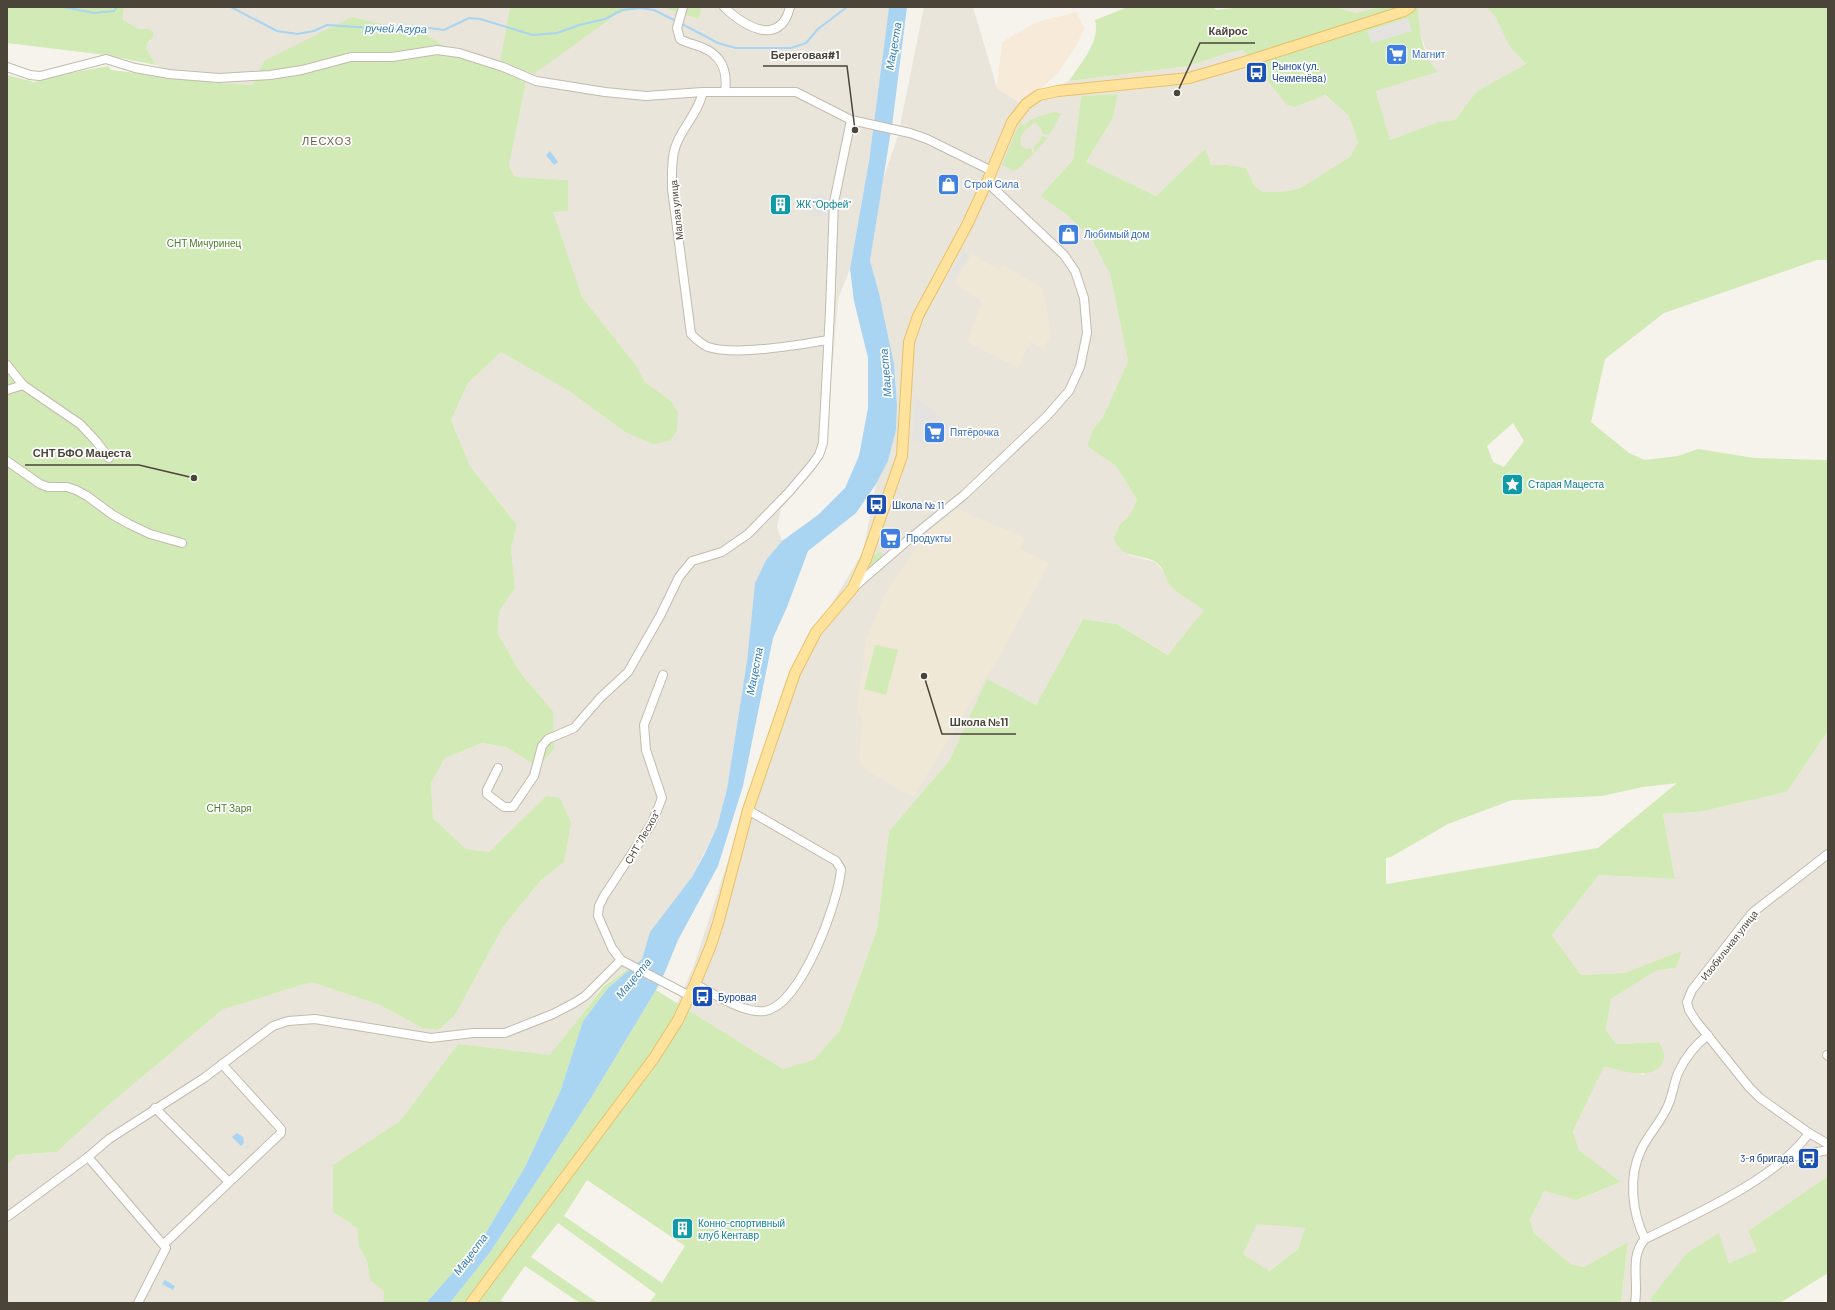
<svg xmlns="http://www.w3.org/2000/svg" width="1835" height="1310" viewBox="0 0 1835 1310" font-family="Barlow,sans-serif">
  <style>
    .residential { fill: #eae5da }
    .commercial { fill: #f7ead8 }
    .education { fill: #efe8d6 }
    .green { fill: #d2eab5; fill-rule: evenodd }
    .parking { fill: #e5e3e0 }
    .water { fill: #a9d4f2 }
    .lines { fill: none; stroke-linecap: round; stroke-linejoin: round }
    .stream { stroke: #a9d4f2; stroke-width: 2 }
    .minor-casing { stroke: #c2bbae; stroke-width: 10 }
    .major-casing { stroke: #e6c16a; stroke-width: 12 }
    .minor { stroke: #fff; stroke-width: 8 }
    .major { stroke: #ffe39c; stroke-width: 10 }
    .labels { text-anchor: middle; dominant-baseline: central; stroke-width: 3.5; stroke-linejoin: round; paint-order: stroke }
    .shop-label { font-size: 10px; fill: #366cbe; stroke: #fff; text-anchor: start }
    .transit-label { font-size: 10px; fill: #164399; stroke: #fff; text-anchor: start }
    .culture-label { font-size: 10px; fill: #0d838f; stroke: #fff; text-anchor: start }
    .street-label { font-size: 10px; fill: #4b4439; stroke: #fff }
    .park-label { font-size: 10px; fill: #4a7f2a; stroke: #fff }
    .water-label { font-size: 11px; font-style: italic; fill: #2e7ab2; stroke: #fff }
    .neighbourhood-label { font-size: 11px; letter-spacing: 1px; fill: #6e6250; stroke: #fff }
    .leader { fill: none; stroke: #4b4439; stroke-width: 1.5 }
    .callout-dot { fill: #4b4439; stroke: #fff; stroke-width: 1.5 }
    .callout-label { font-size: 11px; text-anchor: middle; font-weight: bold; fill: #4b4439; stroke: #fff; stroke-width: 3.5; stroke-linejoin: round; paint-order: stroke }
  </style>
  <rect width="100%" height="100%" fill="#f6f3ec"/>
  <!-- residential -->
  <g class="residential">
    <path d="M124 7H510L500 61 589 34 617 14 640 7H661L699 19 702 7H889L869 161 850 269 838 299 826 444 814 471 781 509 777 527 782 541 766 560 755 583 747 661 727 789 717 827 692 877 651 932 642 959 603 986 550 1056 458 1044 400 1121 333 1165V1212L357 1228 359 1247 367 1261 370 1279 385 1291 383 1303H7V1166L16 1155 57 1152 105 1108 222 1010 311 982 380 1005 422 1028 455 1015 503 927 541 880 564 862 546 796 489 852 466 849 433 818 431 783 445 758 482 743 506 747 538 767 553 711 522 675 498 634 499 612 515 588 511 548 517 525 470 466 451 420 468 383 501 352 569 391 625 432 671 401 645 382 635 364 582 297 552 212 568 180 515 177 509 166 526 82 448 48 425 34 264 61 252 86 181 79 156 65 146 48 147 44 151 41 149 29H139L123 20Z"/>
    <path d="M924 7H973L997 88 1019 102 1069 81 1189 66 1228 53 1243 50 1295 107 1324 95 1349 116 1358 142 1350 157 1300 188 1289 191 1263 192 1255 188 1246 168 1227 165H1210L1204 150 1156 196 1086 162 1113 118 1118 94 1081 96 1073 160 1040 196 1066 214 1091 238 1110 274 1128 361 1103 417 1093 429 1087 446 1116 466 1137 500 1130 515 1119 525 1116 532 1129 555 1155 562 1165 573 1170 586 1205 610 1169 655 1117 624 1083 619 1036 705 987 680 949 761 889 831 877 930 840 1030 814 1061 783 1069 677 1003 693 968 784 689 805 648 863 552 876 484 888 461 896 430 897 405 894 364 879 293 870 261 883 179 898 136Z"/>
    <path d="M1334 7H1380L1356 13Z"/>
    <path d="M1418 7H1487L1496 18 1509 46 1526 64 1477 91 1455 120 1438 122 1390 140 1376 91 1438 72 1430 65 1419 27Z"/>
    <path d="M1828 731V1176L1748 1231 1758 1251 1729 1263 1719 1233 1650 1299 1652 1303H1621L1628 1242 1584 1267 1571 1264 1534 1233 1530 1220 1544 1191 1578 1200 1621 1182 1579 1150 1573 1131 1604 1067 1644 1075 1659 1042 1616 1044 1606 1030 1611 999 1657 970 1676 968 1681 952 1624 973 1581 975 1552 935 1599 875 1675 879 1663 814 1699 812 1787 792Z"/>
    <path d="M1257 1223 1305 1228 1298 1249 1268 1271 1243 1254Z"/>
  </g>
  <!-- commercial -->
  <path class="commercial" d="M1077 12 1084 29 1077 44 1059 72 1023 105 997 88 1002 42 1037 22Z"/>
  <!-- education -->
  <g class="education">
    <path d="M972 254 999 270 1004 265 1043 289 1051 334 1044 348 1030 342 1018 368 967 342 982 302 955 283Z"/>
    <path d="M958 509 1025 538 1020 549 1049 563 1002 652 913 797 869 772 859 762 862 718 857 709 866 640 886 592 929 530Z"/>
  </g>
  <!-- green -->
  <g class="green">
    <path d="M7 7H124L123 20 139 29H149L153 32V37L147 44 146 48 156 65 106 55 7 43Z"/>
    <path d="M510 7H640L617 14 534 74 500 61Z"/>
    <path d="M661 7H702L699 19Z"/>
    <path d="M1128 7H1213L1216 10 1242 7H1334L1356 13 1380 7H1418C1419 28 1422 57 1438 72L1376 91 1390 140 1438 122 1455 120 1477 91 1526 64 1509 46 1496 18 1487 7H1828V260H1817L1664 313 1605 359 1591 422 1629 453 1645 460 1678 456 1698 449 1755 458 1828 460V731L1787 792 1699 812 1663 814 1675 879 1599 875 1552 935 1581 975 1624 973 1682 951 1676 968 1657 970 1611 999 1606 1030 1616 1044 1659 1042C1663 1050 1667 1057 1661 1065 1648 1081 1622 1070 1604 1067L1573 1131 1579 1150 1621 1182 1577 1200 1544 1191 1530 1220 1534 1233 1571 1264 1584 1267 1628 1242 1621 1303H649L656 1294 558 1223 531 1257 598 1303H580L525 1266 501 1300 506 1303H450L491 1251 591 1098 656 990 783 1069 814 1060 840 1030 877 930 889 831 949 761 987 679 1036 705 1083 619 1117 624 1168 655 1204 610C1197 604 1173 591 1169 584 1165 577 1164 566 1154 561 1139 554 1120 558 1114 538L1119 525 1130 515 1137 500 1116 466 1087 446 1093 429 1103 417 1128 361 1110 274 1091 238 1066 214 1040 196 1073 160 1081 96 1118 94 1113 118 1086 162 1156 196 1205 149 1211 165H1227L1246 168 1255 187 1263 192 1289 191 1300 188 1350 157 1358 142 1349 116 1325 95 1295 107 1287 105 1243 50 1228 53 1189 66 1069 81C1080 64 1101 41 1095 20ZM1513 423 1524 441 1504 467 1493 462 1487 446ZM1677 783 1598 848 1386 884V858L1391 857 1448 824 1512 800 1602 796 1643 787ZM587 1180 685 1246 662 1283 564 1216ZM1257 1224 1305 1228 1298 1249 1269 1271 1243 1254Z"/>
    <path d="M352 17 425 34 448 48 526 82 509 166 515 177 568 180V211L553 212 582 297 635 364 645 382 671 401 678 412 677 430 670 441 653 444 625 432 569 391 501 352 468 383 451 420 470 466 517 525 511 548 515 588 499 612 498 634 522 675 553 711 554 749 538 767 506 747 482 743 445 758 431 783 433 818 466 849 489 852 546 796 560 798 571 823 564 862 541 880 503 927 455 1015 438 1030 422 1028 380 1005 311 982 222 1010 105 1108 57 1152 16 1155 7 1166V75L34 82 55 76 108 66 111 70 219 83 252 85 264 61Z"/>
    <path d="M1056 112 1061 114 1049 135 1043 134 1040 127 1035 122C1027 128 1017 136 1022 147L1026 149 1031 148 1033 154 1017 170H1012L1002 165 1020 122 1024 126C1031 117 1046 114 1056 112Z"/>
    <path d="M1042 136 1048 138 1035 152 1033 147 1039 142Z"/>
    <path d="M879 551 885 556 866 572 873 557Z"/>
    <path d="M875 645 898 650 886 695 864 689Z"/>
    <path d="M642 959 608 988 583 1021 560 1092 525 1167 481 1241 426 1303H383L384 1291 370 1280 367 1261 359 1247 357 1228 333 1212V1165L400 1121 458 1044 550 1055 604 986Z"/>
    <path d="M1828 1176V1273L1780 1303H1652L1650 1299 1687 1253 1719 1233 1729 1263 1757 1251 1748 1231Z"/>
  </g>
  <!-- parking -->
  <g class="parking">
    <path d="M1408 18 1412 31 1372 43 1367 31Z"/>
    <path d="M811 195 827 196V216H811Z"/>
    <path d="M963 251 969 255 954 280 948 276Z"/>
    <path d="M915 397 942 419 923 444 916 440 912 441Z"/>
  </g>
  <!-- water -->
  <g class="water">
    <path d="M889 7H907L893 118 870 261 879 293 894 364 897 405 896 430 888 461 876 484 856 513 808 551 787 607 773 638 743 786 718 866 678 940 665 972 656 990 591 1098 491 1251 450 1303H426L481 1241 525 1167 560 1092 583 1021 608 988 642 959 650 932 692 877 704 855 717 827 727 789 747 661 755 583 766 560 782 541 818 515 845 488 859 456 868 408V358L854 301 850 269 869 161Z"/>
    <path d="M550 151 558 162 554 165 546 155Z"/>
    <path d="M237 1133 243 1137 244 1143 241 1146 232 1137Z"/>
    <path d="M165 1280 175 1286 173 1290 162 1284Z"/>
  </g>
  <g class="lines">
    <!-- stream -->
    <g class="stream">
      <path d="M64 7 94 13 114 11 117 7"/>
      <path d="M231 7 277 31 297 34 314 31 327 25 401 30 414 26 444 30 469 18 480 19 533 35 557 33 579 25 605 19 622 10 641 8 654 10 676 21"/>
      <path d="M680 23 718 43 736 48H791L806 43 818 29 847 7"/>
    </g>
    <defs>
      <g id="minor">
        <path d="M683 7 677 28 680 39C686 43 694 44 701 47 722 55 728 71 725 92"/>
        <path d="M724 7C744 26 780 48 790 7"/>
        <path d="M7 67 30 75 40 76 106 59 135 68 169 74 219 78 270 75 302 70 351 57H392L437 50 459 53 503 67 536 81 605 92 646 96 703 92H796L851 120 910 133 927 139 992 171"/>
        <path d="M703 92C697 116 681 128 675 148 671 161 672 176 672 189L691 334C696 339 701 344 708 347 736 356 798 345 828 340"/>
        <path d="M7 365 23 385 80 424 96 441 109 458"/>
        <path d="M7 390 23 385"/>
        <path d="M7 461 40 484 48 487H67L76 490 87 496 113 515 129 524 150 534 182 543"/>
        <path d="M854 587 907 541 964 495 1046 417 1069 391 1080 367 1087 333 1084 298 1075 271 1064 255 987 182"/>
        <path d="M663 675 644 725 646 750 662 798 652 823 604 896 599 906 598 916 612 948 621 960 690 996"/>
        <path d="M498 768 487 790V794L504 807H513L534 776 542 746 548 739 574 728 600 698 628 672 660 616 679 577 692 561 722 552 748 534 789 492 811 466 819 455 823 443 830 311 834 202 851 120"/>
        <path d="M1828 854 1752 913 1692 990 1687 1002 1689 1010 1696 1021 1749 1087 1760 1098 1809 1133 1828 1144"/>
        <path d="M695 984C714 994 744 1014 765 1011 801 1005 839 901 841 869L836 861 748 810"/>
        <path d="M1827 1055 1828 1056"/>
        <path d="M155 1108 228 1181"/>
        <path d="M88 1157 166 1248 138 1303"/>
        <path d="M1787 1158 1828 1150"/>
        <path d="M7 1217 88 1157 109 1139 204 1078 273 1026 288 1021 315 1019 431 1038 473 1033H505L553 1014 574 1003 585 996 621 960"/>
        <path d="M1645 1239C1632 1213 1628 1177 1641 1150 1649 1133 1663 1120 1669 1103 1673 1093 1674 1083 1678 1073 1685 1058 1695 1045 1708 1035"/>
        <path d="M164 1244 281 1133V1129L222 1064"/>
        <path d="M1635 1303C1639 1282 1629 1256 1645 1239 1694 1215 1778 1178 1809 1133"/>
      </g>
      <path id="major" d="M471 1303 654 1058 678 1020 695 984 711 945 719 920 748 810 795 673 816 632 853 588 866 559 902 456 909 342 918 316 967 225 987 182 1012 122 1026 104 1039 95 1058 91 1189 78 1251 60 1404 11 1410 7"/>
    </defs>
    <!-- minor casing -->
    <use href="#minor" class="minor-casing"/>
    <!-- major casing -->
    <use href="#major" class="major-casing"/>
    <!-- minor -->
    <use href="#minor" class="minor"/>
    <!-- major -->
    <use href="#major" class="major"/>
  </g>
  <!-- icons -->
  <defs>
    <symbol id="supermarket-square" viewBox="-11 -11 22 22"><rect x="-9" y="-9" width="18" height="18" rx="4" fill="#3f7fe0" stroke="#fff"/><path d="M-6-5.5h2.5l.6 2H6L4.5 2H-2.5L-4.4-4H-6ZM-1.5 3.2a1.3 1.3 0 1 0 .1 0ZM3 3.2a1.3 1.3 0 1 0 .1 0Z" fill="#fff"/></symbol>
    <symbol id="bus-square" viewBox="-11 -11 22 22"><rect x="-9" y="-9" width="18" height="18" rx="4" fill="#1a4fb4" stroke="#fff"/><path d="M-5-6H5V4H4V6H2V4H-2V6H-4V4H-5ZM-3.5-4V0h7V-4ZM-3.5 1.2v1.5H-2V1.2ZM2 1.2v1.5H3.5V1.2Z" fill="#fff"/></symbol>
    <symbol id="shop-square" viewBox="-11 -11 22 22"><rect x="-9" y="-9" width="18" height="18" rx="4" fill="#3f7fe0" stroke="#fff"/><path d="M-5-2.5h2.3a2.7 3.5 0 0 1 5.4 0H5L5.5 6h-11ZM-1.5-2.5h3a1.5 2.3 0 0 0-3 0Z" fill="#fff"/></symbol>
    <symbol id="building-square" viewBox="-11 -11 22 22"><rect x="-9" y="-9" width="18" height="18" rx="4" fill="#0f9aa8" stroke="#fff"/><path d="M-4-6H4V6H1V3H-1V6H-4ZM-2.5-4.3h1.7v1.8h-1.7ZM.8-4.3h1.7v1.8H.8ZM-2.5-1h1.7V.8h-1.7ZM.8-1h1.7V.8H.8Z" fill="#fff"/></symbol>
    <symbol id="sight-square" viewBox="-11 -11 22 22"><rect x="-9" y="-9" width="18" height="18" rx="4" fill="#0f9aa8" stroke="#fff"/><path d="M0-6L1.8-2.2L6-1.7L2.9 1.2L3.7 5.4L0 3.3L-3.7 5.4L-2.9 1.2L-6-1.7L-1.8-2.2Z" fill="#fff"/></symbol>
  </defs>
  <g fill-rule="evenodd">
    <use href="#supermarket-square" x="1384" y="42" width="25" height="25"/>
    <use href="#bus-square" x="1244" y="60" width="25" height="25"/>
    <use href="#shop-square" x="936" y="172" width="25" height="25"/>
    <use href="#building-square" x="768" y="192" width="25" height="25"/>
    <use href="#shop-square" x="1056" y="222" width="25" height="25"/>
    <use href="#supermarket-square" x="922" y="420" width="25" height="25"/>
    <use href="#sight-square" x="1500" y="472" width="25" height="25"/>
    <use href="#bus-square" x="864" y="492" width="25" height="25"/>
    <use href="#supermarket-square" x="878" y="526" width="25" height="25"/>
    <use href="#bus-square" x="690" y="984" width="25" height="25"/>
    <use href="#bus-square" x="1796" y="1146" width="25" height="25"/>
    <use href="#building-square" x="670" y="1216" width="25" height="25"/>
  </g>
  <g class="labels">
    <!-- shop labels -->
    <g class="shop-label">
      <text x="1412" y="54">Магнит</text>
      <text x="964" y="184">Строй Сила</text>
      <text x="1084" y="234">Любимый дом</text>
      <text x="950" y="432">Пятёрочка</text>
      <text x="906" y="538">Продукты</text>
    </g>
    <!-- transit labels -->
    <g class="transit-label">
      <text x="1272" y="66">Рынок (ул.<tspan x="1272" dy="12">Чекменёва)</tspan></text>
      <text x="892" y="505">Школа № 11</text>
      <text x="718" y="997">Буровая</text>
      <text x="1794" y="1158" text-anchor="end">3-я бригада</text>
    </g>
    <!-- culture labels -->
    <g class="culture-label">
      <text x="796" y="204">ЖК "Орфей"</text>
      <text x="1528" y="484">Старая Мацеста</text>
      <text x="698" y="1223">Конно-спортивный<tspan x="698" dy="12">клуб Кентавр</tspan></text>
    </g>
    <!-- street labels -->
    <g class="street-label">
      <text transform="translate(676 210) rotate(-96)">Малая улица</text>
      <text transform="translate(642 837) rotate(-60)">СНТ "Лесхоз"</text>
      <text transform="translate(1729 945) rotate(-52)">Изобильная улица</text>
    </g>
    <!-- park labels -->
    <g class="park-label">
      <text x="204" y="243">СНТ Мичуринец</text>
      <text x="229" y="808">СНТ Заря</text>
    </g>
    <!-- water labels -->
    <g class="water-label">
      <text transform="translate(396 28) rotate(1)">ручей Агура</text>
      <text transform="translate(893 46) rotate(-80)">Мацеста</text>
      <text transform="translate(885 373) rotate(-95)">Мацеста</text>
      <text transform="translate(754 671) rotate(-79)">Мацеста</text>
      <text transform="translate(633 978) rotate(-50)">Мацеста</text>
      <text transform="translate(470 1254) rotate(-53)">Мацеста</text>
    </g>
    <!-- neighbourhood labels -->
    <g class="neighbourhood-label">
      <text x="327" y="140">ЛЕСХОЗ</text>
    </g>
  </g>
  <!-- callouts -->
  <path class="leader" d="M1177 93L1200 43H1255M855 130L847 66H763M194 478L139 465H25M924 676L942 734H1016"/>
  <g class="callout-dot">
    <circle cx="1177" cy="93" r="4"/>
    <circle cx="855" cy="130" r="4"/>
    <circle cx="194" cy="478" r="4"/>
    <circle cx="924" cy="676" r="4"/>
  </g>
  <g class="callout-label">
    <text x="1228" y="35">Кайрос</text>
    <text x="805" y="59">Береговая#1</text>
    <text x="82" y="457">СНТ БФО Мацеста</text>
    <text x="979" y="726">Школа №11</text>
  </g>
  <!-- border -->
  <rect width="1835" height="1310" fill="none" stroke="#4b4439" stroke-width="16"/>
</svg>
